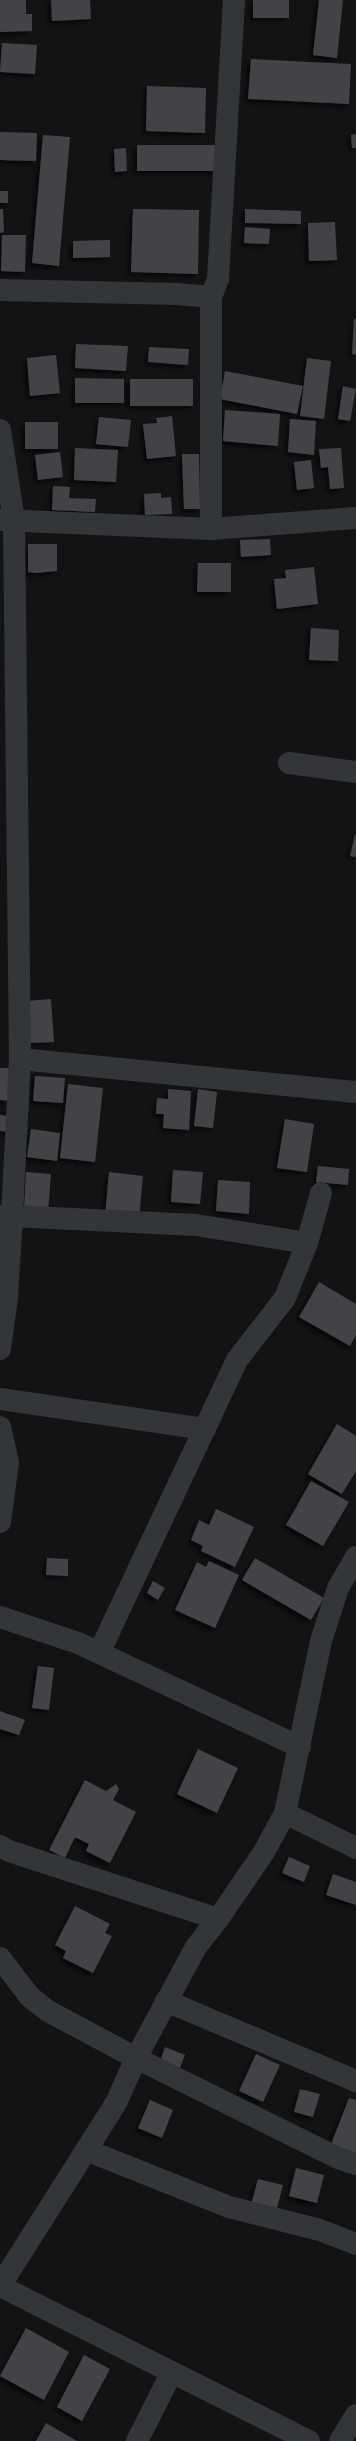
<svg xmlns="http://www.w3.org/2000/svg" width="356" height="2441" viewBox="0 0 356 2441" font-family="Montserrat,sans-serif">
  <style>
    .building { fill: #424347; filter: url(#shadow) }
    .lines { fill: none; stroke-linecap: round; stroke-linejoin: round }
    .minor { stroke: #343539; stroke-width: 22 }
    .tertiary { stroke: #343539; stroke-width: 22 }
  </style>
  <defs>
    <filter id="shadow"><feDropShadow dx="-3.5" dy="3.5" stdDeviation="2" flood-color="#0009"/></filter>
  </defs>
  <rect width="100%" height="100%" fill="#131314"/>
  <!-- building -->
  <g class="building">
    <path d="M0 0H26V14H32V31L0 32Z"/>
    <path d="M51 0H90L91 19 52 21Z"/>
    <rect x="253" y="0" width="36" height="18"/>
    <path d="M319 0H343L337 58 313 55Z"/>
    <path d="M2 43 37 45 35 74 0 72Z"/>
    <path d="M251 59 351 64 349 104 248 99Z"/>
    <path d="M147 86 206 88 205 133 146 131Z"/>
    <path d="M0 132 37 133 36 161 0 160Z"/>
    <path d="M356 134V148H352L351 135Z"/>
    <path d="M43 135 70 137 59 266 32 263Z"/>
    <rect x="137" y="145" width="79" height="26"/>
    <path d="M126 148 127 171 115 172 114 149Z"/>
    <rect x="0" y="191" width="8" height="12"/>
    <path d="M0 209H3L4 232 0 233Z"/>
    <path d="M133 209 199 210 198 274 131 272Z"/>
    <path d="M245 209 301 211V224L245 223Z"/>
    <path d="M335 222 337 260 309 261 308 223Z"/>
    <path d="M245 227 270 229 269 244 244 243Z"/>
    <path d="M2 235H26L25 272 1 271Z"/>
    <path d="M110 240V257L73 258V241Z"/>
    <path d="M354 319H356V355L352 354Z"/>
    <path d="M76 344 128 346 126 371 75 368Z"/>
    <path d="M149 347 189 349 188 365 148 362Z"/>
    <path d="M56 355 60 393 30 396 27 358Z"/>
    <path d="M307 358 331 361 324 419 300 416Z"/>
    <path d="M225 371 303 386 297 414 220 399Z"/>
    <path d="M75 378 124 379V403H75Z"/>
    <rect x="130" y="379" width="63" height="27"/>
    <path d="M343 386 356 389 350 421 338 419Z"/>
    <path d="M225 410 280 414 278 446 223 441Z"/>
    <path d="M172 416 176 456 147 459 143 424 157 423 156 418Z"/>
    <path d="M99 417 131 420 128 447 96 444Z"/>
    <path d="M290 419 316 421 314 455 288 452Z"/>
    <rect x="25" y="422" width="33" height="27"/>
    <path d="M75 448 118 450 116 482 74 480Z"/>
    <path d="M341 448 344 488 330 489 328 467 321 468 319 449Z"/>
    <path d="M60 452 63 477 38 480 35 455Z"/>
    <path d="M182 454H199L200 509H184Z"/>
    <path d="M311 460 314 488 297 490 294 462Z"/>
    <path d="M53 486 70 487 69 498 96 499 95 512 52 510Z"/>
    <path d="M161 493V498L171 497 172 514 145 515 144 494Z"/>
    <path d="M270 539 271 555 241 557 240 540Z"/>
    <path d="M28 544H57V571L36 573 28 572Z"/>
    <path d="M198 563H231V592H197Z"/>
    <path d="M314 567 318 604 277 609 274 579 286 578 285 570Z"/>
    <path d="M311 628 339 630 338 661 309 660Z"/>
    <path d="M355 835H356V857L350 856Z"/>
    <path d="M51 999 54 1042 30 1043 27 1001Z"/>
    <path d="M0 1068H10L8 1101 0 1100Z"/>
    <path d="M35 1076 65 1078 63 1103 33 1101Z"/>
    <path d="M68 1084 103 1088 95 1162 60 1158Z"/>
    <path d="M168 1089 191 1091 189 1130 163 1128 164 1114H156L157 1098 168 1099Z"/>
    <path d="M198 1089 217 1092 213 1128 194 1126Z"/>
    <path d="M0 1115 11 1116 10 1132 0 1131Z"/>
    <path d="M285 1119 314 1124 307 1172 277 1168Z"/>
    <path d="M31 1129 60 1133 57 1161 27 1157Z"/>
    <path d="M318 1166 349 1169 348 1185 316 1182Z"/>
    <path d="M173 1170 203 1172 200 1204 171 1202Z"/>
    <path d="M26 1172 51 1174 48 1212 24 1210Z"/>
    <path d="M109 1172 143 1176 139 1219 105 1216Z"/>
    <path d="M218 1180 250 1182 249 1214 216 1211Z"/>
    <path d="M319 1282 356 1304V1335L350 1346 299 1317Z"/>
    <path d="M337 1424 356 1436V1471L342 1494 308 1474Z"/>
    <path d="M311 1481 349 1502 323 1546 286 1525Z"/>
    <path d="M216 1509 254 1527 235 1567 201 1551 203 1546 191 1540 199 1520 209 1525Z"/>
    <path d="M47 1558 68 1559V1576L46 1575Z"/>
    <path d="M255 1558 324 1598 311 1620 242 1580Z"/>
    <path d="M209 1561 239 1575 215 1628 175 1610 197 1562 206 1567Z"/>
    <path d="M153 1581 165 1588 158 1600 147 1593Z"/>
    <path d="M38 1666 54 1668 49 1710 32 1708Z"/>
    <path d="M0 1711 25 1720 19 1735 0 1729Z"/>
    <path d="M198 1749 238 1768 217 1813 177 1794Z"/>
    <path d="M85 1780 106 1791 116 1784 119 1789 113 1800 136 1812 110 1863 86 1851 89 1844 75 1837 65 1858 49 1850Z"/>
    <path d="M289 1857 310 1866 304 1882 282 1873Z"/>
    <path d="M333 1874 356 1882V1905L326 1895Z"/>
    <path d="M75 1906 110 1924 105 1933 112 1936 93 1973 63 1958 66 1951 55 1945Z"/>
    <path d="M165 2047 185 2055 177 2075 158 2067Z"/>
    <path d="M256 2054 280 2065 263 2102 239 2091Z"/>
    <path d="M300 2089 320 2094 313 2117 294 2112Z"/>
    <path d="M349 2098 356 2100V2162L328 2152Z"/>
    <path d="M150 2100 173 2110 162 2138 138 2128Z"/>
    <path d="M296 2168 324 2175 317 2203 289 2196Z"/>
    <path d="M258 2179 283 2185 276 2212 251 2205Z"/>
    <path d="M26 2328 69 2352 44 2400 0 2376Z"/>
    <path d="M84 2355 110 2369 82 2421 57 2407Z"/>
    <path d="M46 2423 77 2441H36Z"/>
  </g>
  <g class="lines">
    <!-- minor -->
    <g class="minor">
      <path d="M0 290 177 294 211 297"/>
      <path d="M0 430 14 520 20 1059 12 1216 196 1225 307 1243"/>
      <path d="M0 520 211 529 356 518"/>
      <path d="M211 529V297L218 279 234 0"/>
      <path d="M289 763 356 772"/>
      <path d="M20 1059 356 1092"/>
      <path d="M0 1216H12L7 1297 0 1349"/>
      <path d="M0 1399 205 1429"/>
      <path d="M0 1427 8 1462 0 1522"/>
      <path d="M0 1617 78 1643 300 1747"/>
      <path d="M99 1653 237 1360 285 1298 307 1243 321 1193"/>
      <path d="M285 1813 356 1848"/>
      <path d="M0 1846 9 1851 218 1919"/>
      <path d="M0 1958 30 1997 48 2011 136 2058 338 2158 356 2164"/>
      <path d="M166 2001 356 2081"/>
      <path d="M86 2150 229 2207 320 2230 356 2244"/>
      <path d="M0 2286 309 2441"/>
      <path d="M137 2441 172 2372"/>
      <path d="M340 2441 356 2415"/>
    </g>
    <!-- tertiary -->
    <path class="tertiary" d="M0 2286 116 2103 136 2058 196 1947 218 1919 264 1852 285 1813 321 1641 338 1588 356 1557"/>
  </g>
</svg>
